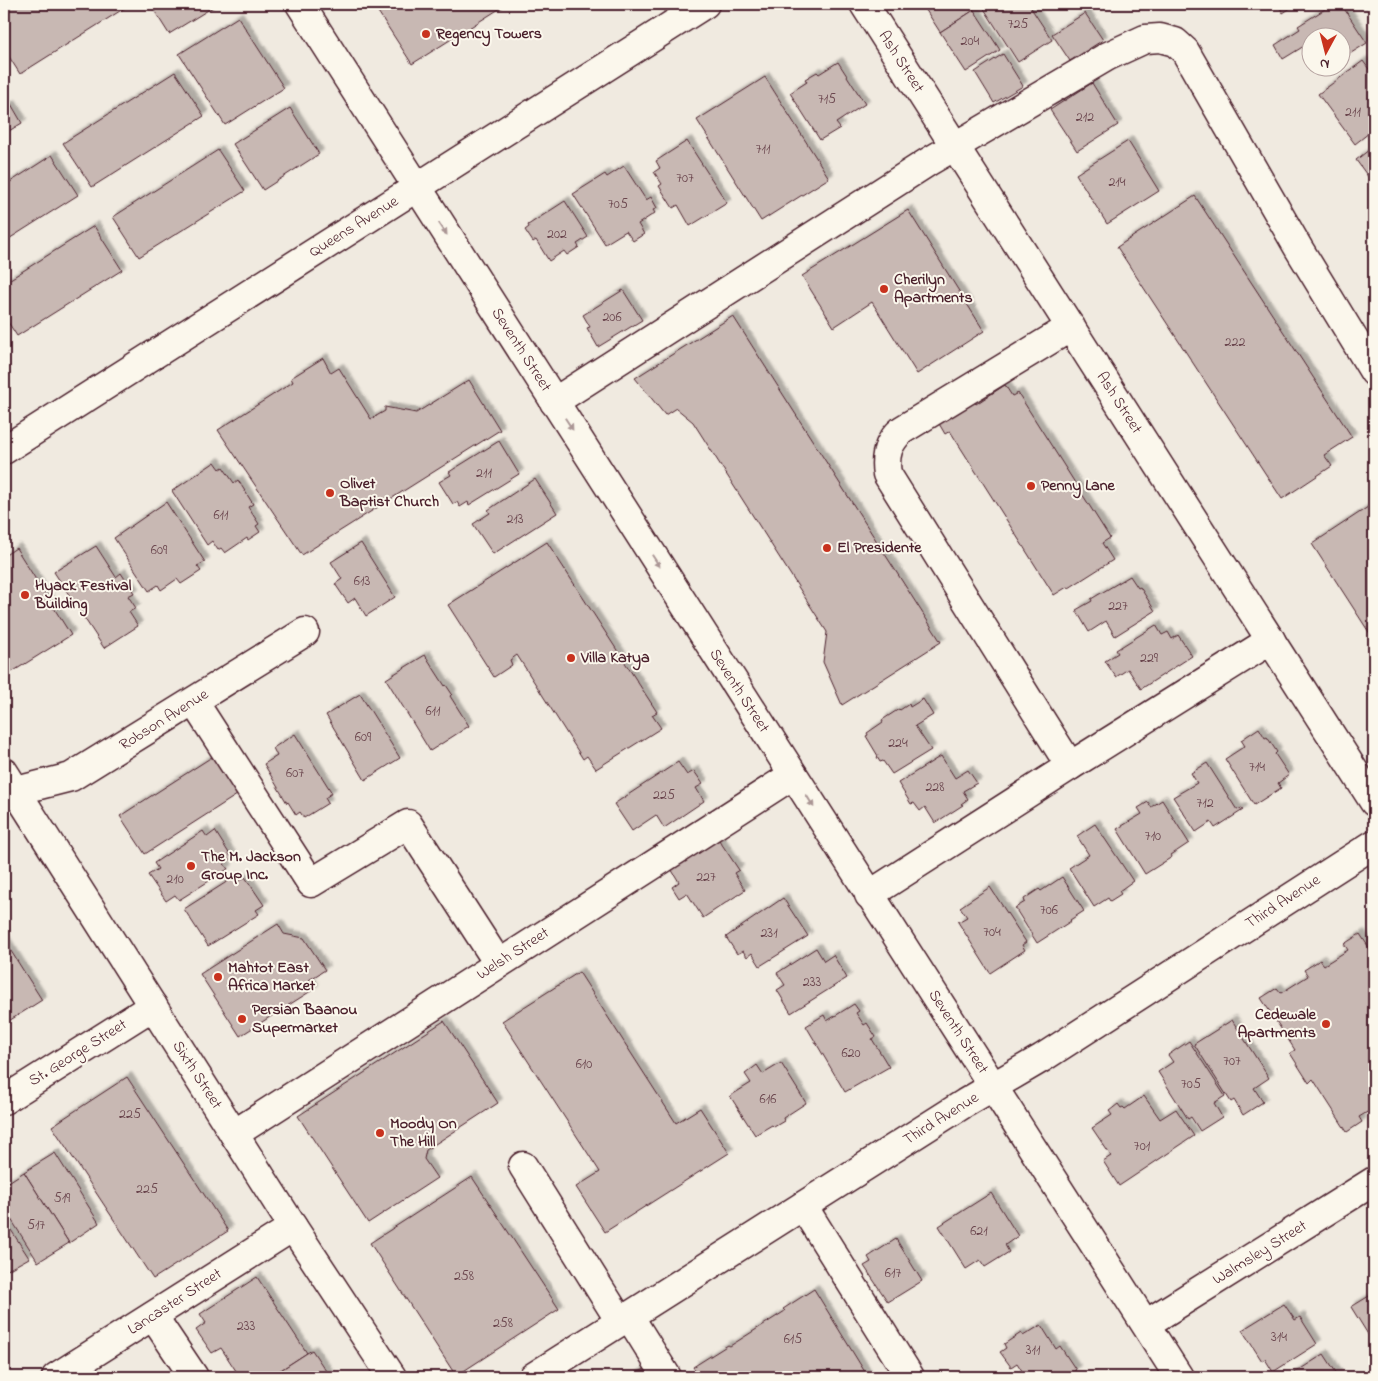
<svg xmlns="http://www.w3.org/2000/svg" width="1378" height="1381" viewBox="0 0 1378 1381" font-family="'Indie Flower',sans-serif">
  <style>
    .building { fill: #c8b8b3; stroke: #4a1f2b; filter: url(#shadow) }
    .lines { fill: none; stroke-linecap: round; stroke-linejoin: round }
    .minor-casing { stroke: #4a1f2b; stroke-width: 31 }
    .minor { stroke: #fbf7ec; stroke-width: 28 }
    .oneway { fill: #ab9695 }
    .poi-dot { fill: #c8321e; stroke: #fbf7ec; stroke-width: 2 }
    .labels { text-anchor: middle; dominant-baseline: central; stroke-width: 4; stroke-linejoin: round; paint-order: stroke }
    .number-label { font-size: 14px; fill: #6a454d }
    .poi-label { font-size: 16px; font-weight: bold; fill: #4a1f2b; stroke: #fbf7ec; text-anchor: start }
    .street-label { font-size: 16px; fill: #4a1f2b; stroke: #fbf7ec }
  </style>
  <defs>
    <filter id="shadow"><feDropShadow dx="4.5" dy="-4.5" stdDeviation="1" flood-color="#0004"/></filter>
  </defs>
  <rect width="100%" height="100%" fill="#f0eae0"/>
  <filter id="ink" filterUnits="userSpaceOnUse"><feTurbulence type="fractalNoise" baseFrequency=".02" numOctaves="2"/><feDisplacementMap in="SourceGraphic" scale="10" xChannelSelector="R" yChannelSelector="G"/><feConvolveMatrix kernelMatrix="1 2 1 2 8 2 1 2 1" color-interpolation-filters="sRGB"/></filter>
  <g filter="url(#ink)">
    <!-- building -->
    <g class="building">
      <path d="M14 4H131L20 74 4 49V10Z"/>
      <path d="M150 4H218L169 34Z"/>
      <path d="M373 4H507L412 64Z"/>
      <path d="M922 4H970L974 10 940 32Z"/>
      <path d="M981 4H1038L1031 8 1052 40 1018 62Z"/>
      <path d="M1278 4H1297L1283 13Z"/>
      <path d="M1333 4H1341L1367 43 1340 60V38H1310V46L1309 43 1283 59 1275 45 1300 29 1298 26Z"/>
      <path d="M974 10 1000 50 966 72 940 32Z"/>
      <path d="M1085 13 1103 40 1070 61 1052 34Z"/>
      <path d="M238 17 284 88 225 125 179 54Z"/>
      <path d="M1003 54 1023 86 994 103 975 72Z"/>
      <path d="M1363 61 1374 76V129L1355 144 1318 94Z"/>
      <path d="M838 62 865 104 836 123 840 128 820 140 790 93 807 82 805 79 817 72 819 74Z"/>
      <path d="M175 72 204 116 92 187 63 143Z"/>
      <path d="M765 77 829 178 761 221 697 120Z"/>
      <path d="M1092 83 1118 125 1077 151 1050 110Z"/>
      <path d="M11 104 22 123 4 134V109Z"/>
      <path d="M290 108 319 154 263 190 233 144Z"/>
      <path d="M687 141 727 203 690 226 678 205 673 208 659 186 662 184 654 172 660 168 656 161Z"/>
      <path d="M1128 141 1159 191 1107 224 1076 174Z"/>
      <path d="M1374 146V185L1356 160Z"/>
      <path d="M218 150 245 191 139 257 113 217Z"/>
      <path d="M52 155 78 195 4 242V186Z"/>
      <path d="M624 166 646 200 651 197 657 208 653 210 655 213 638 224 644 234 633 241 626 231 605 244 573 194 605 174 607 177Z"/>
      <path d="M1195 196 1352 437 1324 455 1332 466 1282 499 1117 247Z"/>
      <path d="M565 201 588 237 577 244 579 247 567 255 564 251 549 261 536 240 533 242 525 230 529 227 528 225Z"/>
      <path d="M908 210 984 331 917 374 872 302 834 327 802 276Z"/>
      <path d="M94 226 122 270 17 336 4 316V283Z"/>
      <path d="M623 290 642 320 598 347 587 328 590 327 583 315Z"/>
      <path d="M733 316 941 642 842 705 823 662 827 632 693 422 676 408 665 415 635 378Z"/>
      <path d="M323 358 331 373 339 368 371 419 385 411V407L416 413 469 380 500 430 302 555 218 430 293 382 291 378Z"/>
      <path d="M1005 385 1012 396 1018 393 1110 538 1102 543 1113 560 1069 588 1067 587 1054 595 950 431 945 434 938 422 973 400 976 404Z"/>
      <path d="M499 441 519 474 469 505 468 502 460 507 457 502 453 504 439 482 451 475 449 472Z"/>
      <path d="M215 462 220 469 223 467 234 483 238 480 253 504 248 507 259 524 256 526 260 532 248 540 247 538 225 553 221 548 218 550 212 541 207 545 172 491Z"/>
      <path d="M535 479 557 513 493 554 473 524 490 513 488 510Z"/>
      <path d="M166 502 205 562 197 566 201 571 181 584 177 579 161 590 158 585 149 591 114 538Z"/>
      <path d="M1374 503V640L1312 544Z"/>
      <path d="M547 542 657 712 652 715 661 728 596 769 587 756 583 759 517 655 510 660 512 665 494 677 448 605Z"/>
      <path d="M361 543 395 597 366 616 355 598 348 603 335 584 342 579 331 562Z"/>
      <path d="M96 546 116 577 121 573 134 593 128 596 136 608 129 612 138 626 104 648 54 572Z"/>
      <path d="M16 548 71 635 12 672 4 659V556Z"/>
      <path d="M1130 576 1138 588 1140 587 1155 611 1115 636 1106 621 1089 632 1076 610 1092 601 1091 599Z"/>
      <path d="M1156 625 1162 635 1168 632 1172 639 1178 635 1192 656 1141 689 1128 669 1116 677 1105 661 1118 653 1116 650Z"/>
      <path d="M425 655 445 686 446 685 452 694 450 696 469 726 430 751 386 679Z"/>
      <path d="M360 694 400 758 365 780 326 715Z"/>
      <path d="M923 699 933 715 915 726 931 750 892 774 883 761 880 762 877 757 878 756 866 736 868 735 867 733 883 722 882 720 899 709 900 710 909 704 910 707Z"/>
      <path d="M1259 728 1265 738 1267 737 1277 752 1275 754 1289 775 1278 783 1281 788 1254 805 1225 759 1245 746 1241 740Z"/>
      <path d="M295 734 332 793 325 798 328 803 304 818 300 812 296 815 288 802 287 803 264 764 277 756 273 748Z"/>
      <path d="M215 755 240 793 145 854 120 816Z"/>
      <path d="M941 756 955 778 968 770 977 783 963 791 968 799 961 804 963 805 935 823 925 807 920 811 914 803 911 804 898 783Z"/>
      <path d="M678 762 687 775 694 771 703 784 696 788 704 801 664 828 656 815 632 831 614 804Z"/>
      <path d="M1207 763 1237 810 1242 808 1243 810 1215 828 1211 822 1196 832 1173 797 1197 783 1191 773Z"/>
      <path d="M1162 800 1189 843 1171 855 1172 857 1145 874 1117 829 1142 814 1138 808 1148 802 1151 807Z"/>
      <path d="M1095 824 1133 881 1119 891 1121 894 1110 901 1108 898 1094 907 1069 868 1089 855 1077 836Z"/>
      <path d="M203 831 207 837 215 831 232 858 224 864 228 869 179 900 175 895 166 901 148 875 158 869 154 863Z"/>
      <path d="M717 837 739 870 734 873 745 890 703 918 687 893 679 898 672 887 679 882 670 867Z"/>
      <path d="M236 876 239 881 245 877 264 905 256 910 259 914 208 946 184 909Z"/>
      <path d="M1062 877 1084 911 1070 920 1071 921 1037 943 1015 908 1025 902 1024 899 1039 889 1041 891Z"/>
      <path d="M990 887 1026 942 1022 945 1025 950 990 973 958 922 967 917 960 907Z"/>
      <path d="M783 898 808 936 760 966 752 953 747 957 743 951 737 954 726 937Z"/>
      <path d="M278 924 284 934 304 938 325 970 309 980 314 989 240 1036 200 974Z"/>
      <path d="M1360 934 1374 955V1108L1359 1117 1362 1122 1347 1132 1313 1079 1309 1083 1290 1053 1295 1050 1261 998 1277 988 1281 993 1308 976 1304 970 1320 960 1324 965 1348 950 1344 944Z"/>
      <path d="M4 940 42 1000 4 1024Z"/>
      <path d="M816 948 824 961 833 955 847 978 791 1013 777 990 785 985 777 973Z"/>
      <path d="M579 972 676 1123 700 1108 729 1153 605 1232 576 1187 600 1172 502 1021Z"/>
      <path d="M854 1004 859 1011 856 1013 864 1025 867 1023 876 1037 872 1039 889 1067 845 1092 806 1026 824 1015 827 1021Z"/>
      <path d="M1232 1020 1269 1078 1254 1088 1263 1102 1243 1115 1234 1100 1231 1102 1194 1044Z"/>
      <path d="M444 1021 498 1103 426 1150 424 1159 437 1178 368 1223 298 1116Z"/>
      <path d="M1189 1041 1225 1096 1214 1103 1222 1117 1200 1131 1191 1117 1188 1119 1158 1072 1173 1062 1168 1055Z"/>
      <path d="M781 1063 806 1103 783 1118 784 1121 774 1127 772 1125 755 1135 730 1096 751 1083 745 1074 757 1065 763 1074Z"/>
      <path d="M127 1077 228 1231 153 1279 52 1126Z"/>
      <path d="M1144 1096 1160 1119 1176 1109 1194 1136 1119 1186 1103 1161 1111 1156 1092 1128 1112 1115 1109 1111 1118 1104 1121 1108 1123 1107 1125 1109Z"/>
      <path d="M55 1153 99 1223 69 1243 24 1172Z"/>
      <path d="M24 1172 69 1243 38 1262 4 1208V1185Z"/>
      <path d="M472 1177 559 1309 456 1376 370 1243Z"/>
      <path d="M991 1193 1018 1236 1005 1245 1009 1252 985 1267 980 1260 966 1269 939 1226Z"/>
      <path d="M4 1219 29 1258 4 1272Z"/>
      <path d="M896 1239 922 1281 888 1302 864 1266 871 1262 868 1257Z"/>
      <path d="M257 1277 307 1353 270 1377H240L221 1348 212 1353 196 1330 206 1323 200 1314Z"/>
      <path d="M814 1289 868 1377H700L693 1367 728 1345 730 1346 785 1311 783 1309Z"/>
      <path d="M1374 1293V1344L1351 1307Z"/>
      <path d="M1284 1304 1295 1320 1300 1317 1317 1344 1273 1372 1265 1359 1262 1361 1242 1330Z"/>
      <path d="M1041 1325 1056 1349 1060 1346 1076 1370 1065 1377H1026L1017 1363 1011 1367 1000 1352 1006 1348 1004 1344 1021 1333 1023 1336Z"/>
      <path d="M312 1350 330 1377H270L307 1353Z"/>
      <path d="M1324 1354 1339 1377H1288Z"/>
      <path d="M653 1364 662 1377H631Z"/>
    </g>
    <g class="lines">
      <defs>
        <g id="minor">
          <path d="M300 4 1179 1377"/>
          <path d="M864 4 1374 802"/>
          <path d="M554 402 928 162 1108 56 1145 39 1160 38 1175 42 1185 51 1299 249 1374 372"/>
          <path d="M4 450 705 4"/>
          <path d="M194 702 311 883 408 824 498 963"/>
          <path d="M1070 766 1271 640"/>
          <path d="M4 772 293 1227 392 1377"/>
          <path d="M4 797 16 791 71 777 305 632"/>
          <path d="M869 895 1070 766 887 474C884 456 888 442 902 430L1071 327"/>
          <path d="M4 1100 153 1006"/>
          <path d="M234 1134 793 775"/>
          <path d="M523 1166 620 1321"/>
          <path d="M803 1206 910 1377"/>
          <path d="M153 1316 194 1377"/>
          <path d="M629 1316 667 1377"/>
          <path d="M1146 1324 1374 1181"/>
          <path d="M56 1377 293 1227"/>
          <path d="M533 1377 965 1103 1042 1058 1374 844"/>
        </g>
      </defs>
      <!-- minor casing -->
      <use href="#minor" class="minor-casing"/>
      <!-- minor -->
      <use href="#minor" class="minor"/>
    </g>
    <!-- one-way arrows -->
    <defs><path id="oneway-solid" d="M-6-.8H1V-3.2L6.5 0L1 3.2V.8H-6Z" transform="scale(1.25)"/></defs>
    <g class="oneway">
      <use href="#oneway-solid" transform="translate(443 229) rotate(56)"/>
      <use href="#oneway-solid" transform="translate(569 424) rotate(57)"/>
      <use href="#oneway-solid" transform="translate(656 561) rotate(57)"/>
      <use href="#oneway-solid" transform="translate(810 801) rotate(58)"/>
    </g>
  </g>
  <!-- markers -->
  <g class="poi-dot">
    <circle cx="426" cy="34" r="5"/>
    <circle cx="884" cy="289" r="5"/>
    <circle cx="1031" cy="486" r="5"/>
    <circle cx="330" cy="493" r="5"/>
    <circle cx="827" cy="548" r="5"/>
    <circle cx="25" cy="595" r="5"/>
    <circle cx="571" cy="658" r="5"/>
    <circle cx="191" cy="866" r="5"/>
    <circle cx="218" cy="977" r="5"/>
    <circle cx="242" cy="1019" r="5"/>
    <circle cx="1326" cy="1024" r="5"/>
    <circle cx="380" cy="1133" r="5"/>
  </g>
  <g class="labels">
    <!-- number labels -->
    <g class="number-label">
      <text x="1018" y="24">725</text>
      <text x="970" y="41">204</text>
      <text x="827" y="99">715</text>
      <text x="1353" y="112">211</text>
      <text x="1085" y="117">212</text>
      <text x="763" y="149">711</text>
      <text x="685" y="178">707</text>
      <text x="1117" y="182">214</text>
      <text x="618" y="204">705</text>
      <text x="557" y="234">202</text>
      <text x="612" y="317">206</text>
      <text x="1235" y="342">222</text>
      <text x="484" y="473">211</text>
      <text x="221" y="515">611</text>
      <text x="515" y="519">213</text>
      <text x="159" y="550">609</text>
      <text x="362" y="581">613</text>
      <text x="1118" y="606">227</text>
      <text x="1149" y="658">229</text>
      <text x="433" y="711">611</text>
      <text x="363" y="737">609</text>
      <text x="898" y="743">224</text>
      <text x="1257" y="767">714</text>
      <text x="295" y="773">607</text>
      <text x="935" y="787">228</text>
      <text x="664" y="795">225</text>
      <text x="1205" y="803">712</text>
      <text x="1153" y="836">710</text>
      <text x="706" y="877">227</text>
      <text x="175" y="879">210</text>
      <text x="1049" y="910">706</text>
      <text x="992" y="932">704</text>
      <text x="769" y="933">231</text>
      <text x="812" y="982">233</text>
      <text x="851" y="1053">620</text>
      <text x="1232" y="1061">707</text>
      <text x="584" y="1064">610</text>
      <text x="1191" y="1084">705</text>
      <text x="768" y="1099">616</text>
      <text x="130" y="1114">225</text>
      <text x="1142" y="1146">701</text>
      <text x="147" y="1189">225</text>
      <text x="62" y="1198">519</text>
      <text x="36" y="1225">517</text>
      <text x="979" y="1231">621</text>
      <text x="893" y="1273">617</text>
      <text x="464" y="1276">258</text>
      <text x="503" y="1323">258</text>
      <text x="246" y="1326">233</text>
      <text x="1279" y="1337">314</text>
      <text x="793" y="1339">615</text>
      <text x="1033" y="1350">311</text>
    </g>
    <!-- poi labels -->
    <g class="poi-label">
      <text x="436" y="34">Regency Towers</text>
      <text x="894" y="280">Cherilyn<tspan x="894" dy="18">Apartments</tspan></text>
      <text x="340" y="484">Olivet<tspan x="340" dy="18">Baptist Church</tspan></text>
      <text x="1041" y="486">Penny Lane</text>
      <text x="837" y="548">El Presidente</text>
      <text x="35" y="586">Hyack Festival<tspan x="35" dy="18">Building</tspan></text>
      <text x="581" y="658">Villa Katya</text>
      <text x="201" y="857">The M. Jackson<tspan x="201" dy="18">Group Inc.</tspan></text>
      <text x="228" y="968">Mahtot East<tspan x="228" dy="18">Africa Market</tspan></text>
      <text x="252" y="1010">Persian Baanou<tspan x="252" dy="18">Supermarket</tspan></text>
      <text x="1316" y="1015" text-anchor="end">Cedewale<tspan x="1316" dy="18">Apartments</tspan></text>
      <text x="390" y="1124">Moody On<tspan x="390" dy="18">The Hill</tspan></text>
    </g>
    <!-- street labels -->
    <g class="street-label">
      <text transform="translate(901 62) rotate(57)">Ash Street</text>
      <text transform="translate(354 227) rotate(-32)">Queens Avenue</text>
      <text transform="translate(521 350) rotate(57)">Seventh Street</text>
      <text transform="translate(1119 403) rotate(57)">Ash Street</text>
      <text transform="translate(739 691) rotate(57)">Seventh Street</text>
      <text transform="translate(164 720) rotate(-32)">Robson Avenue</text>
      <text transform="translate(1283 902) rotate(-33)">Third Avenue</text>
      <text transform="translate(513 954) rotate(-33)">Welsh Street</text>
      <text transform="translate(958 1032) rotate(57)">Seventh Street</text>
      <text transform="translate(78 1053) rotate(-32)">St. George Street</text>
      <text transform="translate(197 1075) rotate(57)">Sixth Street</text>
      <text transform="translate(941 1119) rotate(-32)">Third Avenue</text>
      <text transform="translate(1260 1253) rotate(-32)">Walmsley Street</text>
      <text transform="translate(175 1302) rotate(-33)">Lancaster Street</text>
    </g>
  </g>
  <!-- margin -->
  <rect width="1378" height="1381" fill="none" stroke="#fbf7ec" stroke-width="20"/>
  <rect x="10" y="10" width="1358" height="1361" fill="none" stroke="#4a1f2b" stroke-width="2" filter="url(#ink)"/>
  <!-- north arrow -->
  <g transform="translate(1326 52) rotate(187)"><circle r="24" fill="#fbf7ec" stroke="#b4a19f"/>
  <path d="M0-4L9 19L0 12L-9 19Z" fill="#c8321e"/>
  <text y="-8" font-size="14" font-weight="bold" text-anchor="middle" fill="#4a1f2b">N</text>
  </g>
</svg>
